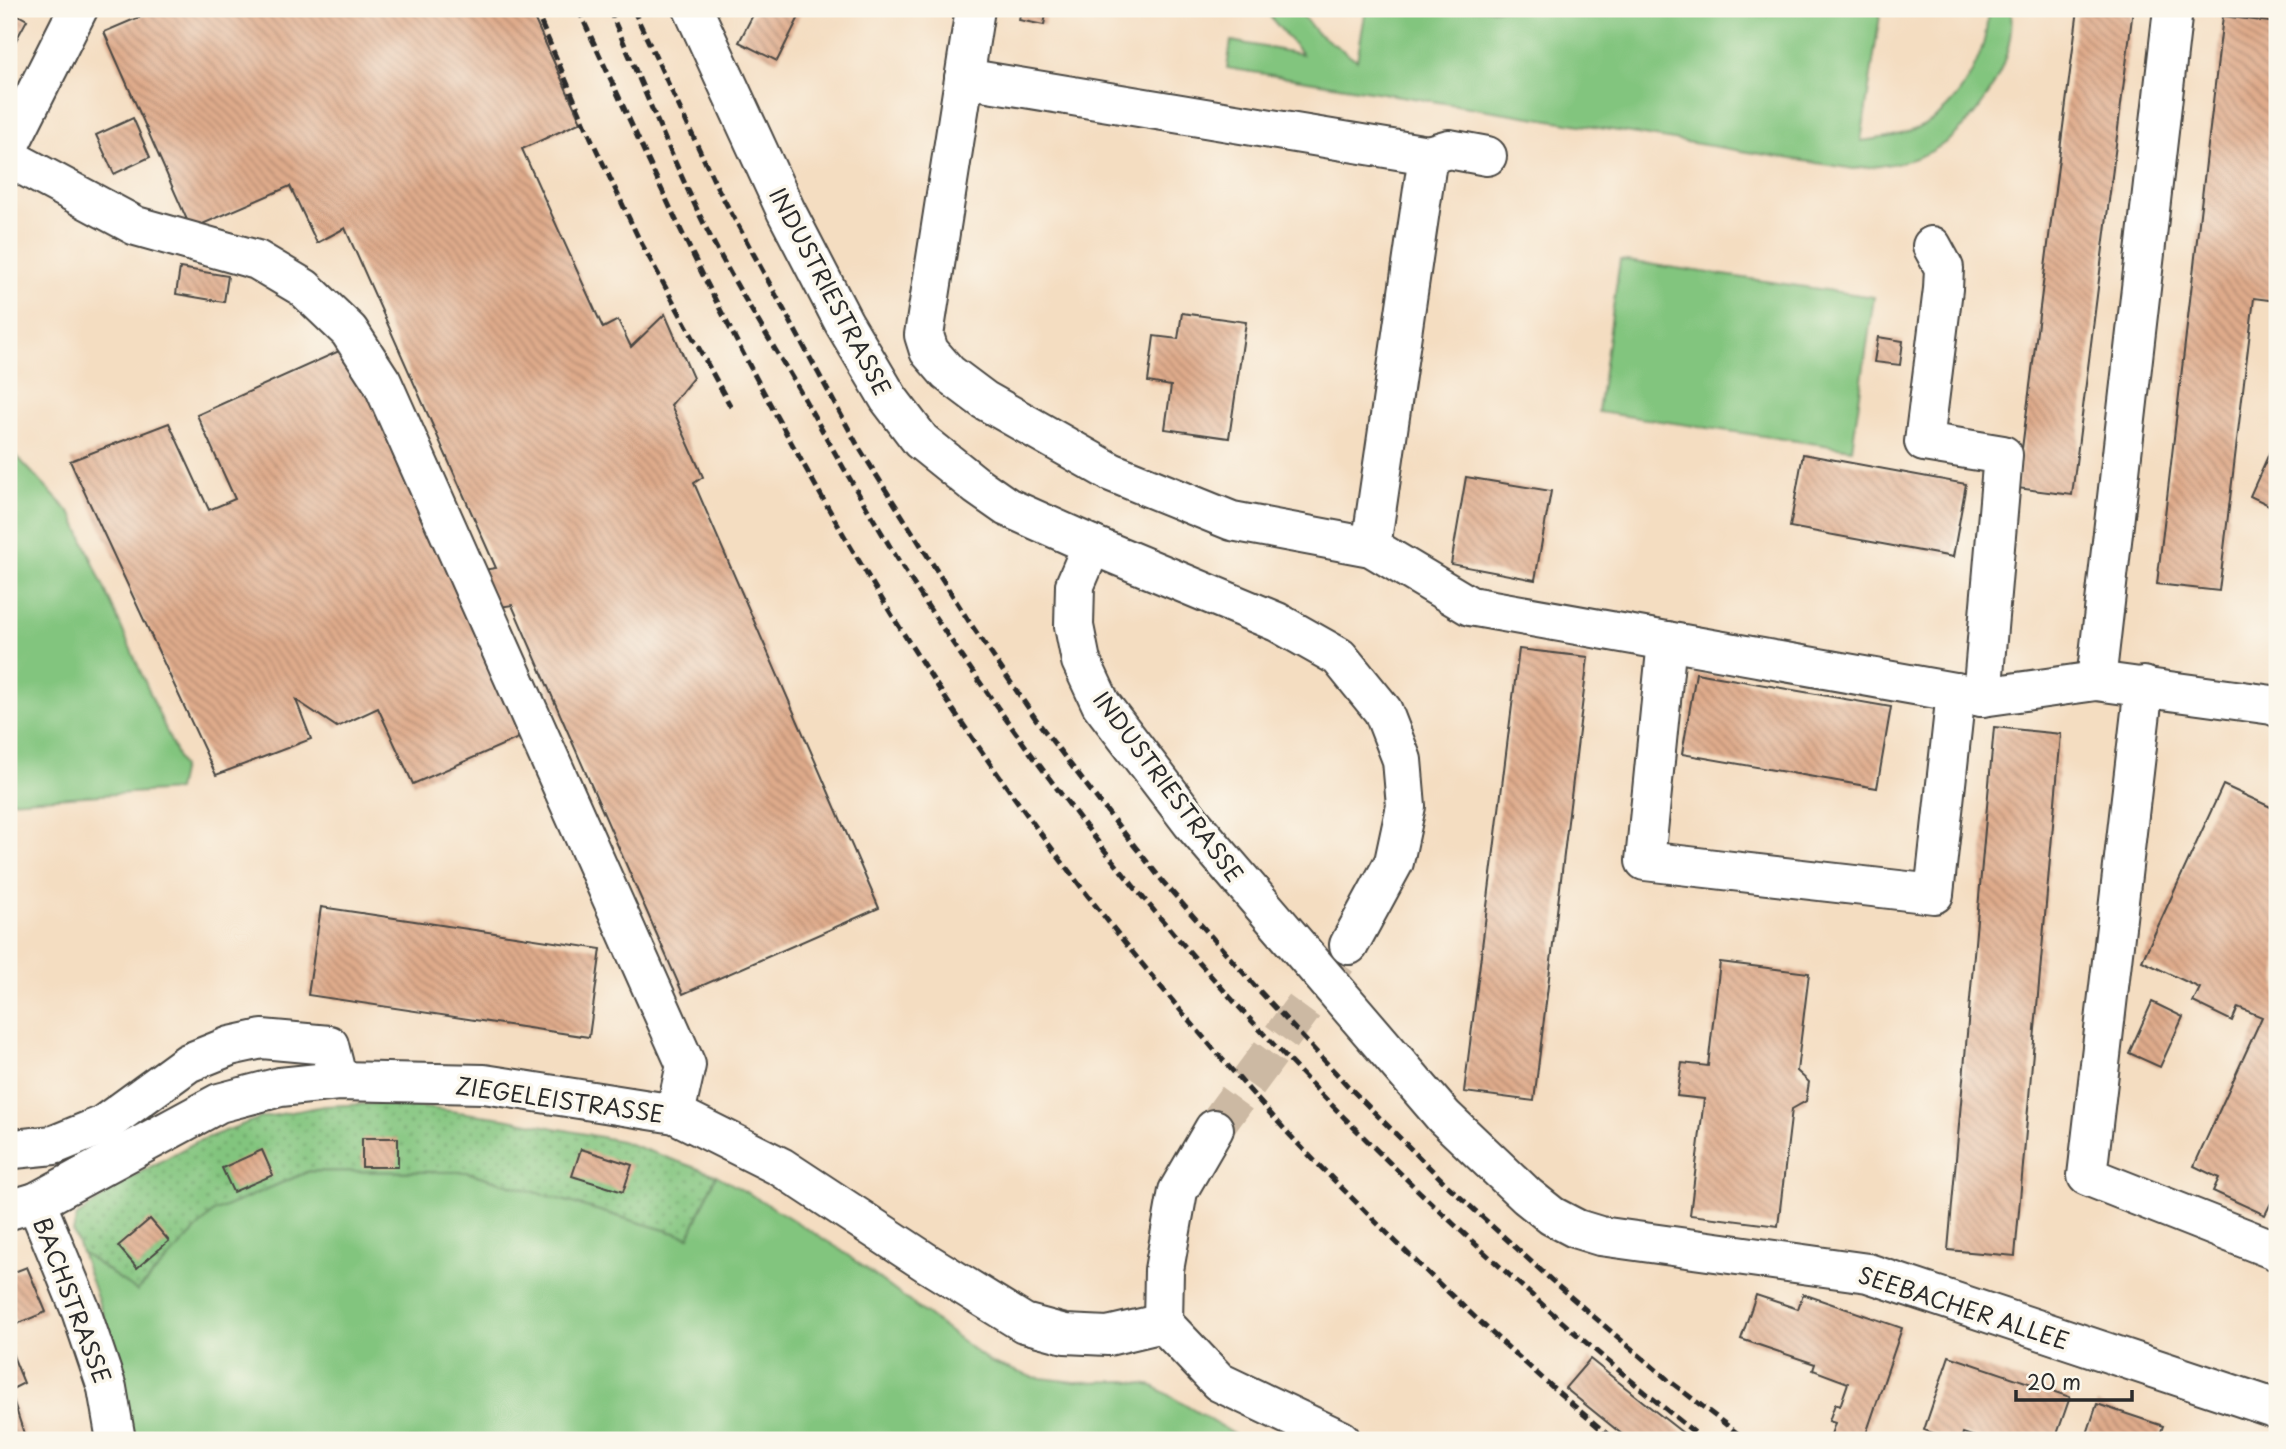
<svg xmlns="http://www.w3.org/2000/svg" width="2286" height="1449" viewBox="0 0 2286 1449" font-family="'Playpen Sans',sans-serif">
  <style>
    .grass { fill: #82c57e; stroke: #567854; stroke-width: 2 }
    .park { fill: url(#park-dots); stroke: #567854; stroke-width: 2 }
    .building { fill: url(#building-back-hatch) }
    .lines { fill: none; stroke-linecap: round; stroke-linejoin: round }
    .minor-tunnel { stroke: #ccb9a3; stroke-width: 38; stroke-dasharray: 38 19; stroke-linecap: butt }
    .minor-casing { stroke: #494642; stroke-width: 42 }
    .minor { stroke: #fff; stroke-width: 38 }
    .rail { stroke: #2b2b2b; stroke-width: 5; stroke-dasharray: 10 5; stroke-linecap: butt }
    .labels { text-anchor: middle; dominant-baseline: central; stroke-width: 7; stroke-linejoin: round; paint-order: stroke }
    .street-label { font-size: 23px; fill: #2b2b2b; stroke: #fbf7ec }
  </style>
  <defs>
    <pattern id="park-dots" width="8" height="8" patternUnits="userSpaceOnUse" patternTransform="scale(1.75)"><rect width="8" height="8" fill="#82c57e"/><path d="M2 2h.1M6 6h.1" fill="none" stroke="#6ba067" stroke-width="1.8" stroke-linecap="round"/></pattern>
    <pattern id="building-back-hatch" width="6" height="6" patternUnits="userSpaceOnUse" patternTransform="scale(1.75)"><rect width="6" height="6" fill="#dfab8b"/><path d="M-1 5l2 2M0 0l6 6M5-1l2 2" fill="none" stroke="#b58b72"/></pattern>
  </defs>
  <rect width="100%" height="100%" fill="#fbf7ec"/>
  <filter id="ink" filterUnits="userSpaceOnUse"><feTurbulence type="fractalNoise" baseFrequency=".0143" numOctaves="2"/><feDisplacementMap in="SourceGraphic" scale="14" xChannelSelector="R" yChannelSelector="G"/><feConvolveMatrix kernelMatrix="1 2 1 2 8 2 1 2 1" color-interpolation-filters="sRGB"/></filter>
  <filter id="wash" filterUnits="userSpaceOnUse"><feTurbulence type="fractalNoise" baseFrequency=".00686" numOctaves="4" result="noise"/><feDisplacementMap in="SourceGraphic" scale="28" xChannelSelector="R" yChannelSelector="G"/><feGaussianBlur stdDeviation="1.57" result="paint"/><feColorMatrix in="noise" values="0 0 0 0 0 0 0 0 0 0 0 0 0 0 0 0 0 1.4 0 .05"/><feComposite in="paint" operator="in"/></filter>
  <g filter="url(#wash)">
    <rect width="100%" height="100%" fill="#f4ddc1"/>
    <!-- grass -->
    <g class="grass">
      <path d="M1267 9H1297L1316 32 1357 60 1366 9H1881L1861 141C1885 138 1908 135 1929 122 1963 101 1990 48 1987 9H2011C2016 63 1978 125 1932 151 1908 164 1879 166 1854 169L1227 68 1231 41 1302 54 1271 18Z"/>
      <path d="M1620 260 1874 297 1852 449 1598 412Z"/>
      <path d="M9 448 73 516 182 767 177 790 9 801Z"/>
      <path d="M310 1171 466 1172 689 1237 716 1175 772 1207 838 1248 990 1362 1032 1377 1075 1382 1127 1381 1153 1386 1244 1440H133L117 1355 81 1252 137 1291 213 1212Z"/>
    </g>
    <!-- park -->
    <path class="park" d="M389 1103 504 1118 621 1141 716 1175 689 1237 467 1172 309 1171 213 1212 137 1291 81 1252 73 1232 77 1216 130 1178 196 1142 260 1118 324 1106Z"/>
    <g id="blocks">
      <!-- building -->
      <g class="building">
        <path d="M158 9H530L581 122 522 149 603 328 618 320 631 347 665 314 693 378 671 405 703 477 694 483 879 908 683 994 512 605 467 612 523 736 413 784 378 708 337 727 296 700 311 739 216 775 70 461 169 423 209 510 235 499 197 415 348 347 451 575 496 568 345 228 317 243 290 186 191 229 104 32Z"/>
        <path d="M756 9H803L777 61 739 42Z"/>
        <path d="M1021 9H1047L1044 25 1019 20Z"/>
        <path d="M2078 9H2133L2072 495 2017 488Z"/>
        <path d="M9 10 27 20 9 53Z"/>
        <path d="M2223 16 2277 23V301L2254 298 2219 591 2157 584Z"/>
        <path d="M133 118 150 157 114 174 96 135Z"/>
        <path d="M180 268 228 276 224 302 176 294Z"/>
        <path d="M1182 313 1246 322 1229 438 1165 429 1171 386 1148 382 1154 336 1178 339Z"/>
        <path d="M1878 337 1903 341 1900 365 1874 362Z"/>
        <path d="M2277 436V509L2250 496Z"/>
        <path d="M1803 454 1966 484 1953 557 1790 527Z"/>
        <path d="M1466 477 1551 491 1535 580 1451 564Z"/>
        <path d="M1519 649 1588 657 1534 1101 1464 1092Z"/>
        <path d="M1696 673 1891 707 1877 788 1682 754Z"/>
        <path d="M1994 727 2061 734 2015 1256 1948 1250Z"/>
        <path d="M2223 785 2277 810V1204L2272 1201 2265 1215 2213 1191 2219 1178 2194 1166 2262 1017 2238 1007 2232 1021 2193 1002 2200 988 2142 961Z"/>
        <path d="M321 907 601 949 589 1037 308 995Z"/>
        <path d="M1720 962 1809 973 1797 1071 1809 1082 1806 1101 1792 1109 1778 1226 1690 1215 1704 1099 1677 1096 1682 1063 1708 1066Z"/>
        <path d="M2152 1002 2183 1017 2160 1067 2129 1053Z"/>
        <rect x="362" y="1138" width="36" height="29"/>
        <path d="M581 1149 632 1165 623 1192 572 1176Z"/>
        <path d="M262 1150 273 1175 233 1192 222 1168Z"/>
        <path d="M150 1219 169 1241 137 1268 118 1246Z"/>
        <path d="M27 1267 46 1312 17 1324 9 1305V1274Z"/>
        <path d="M1803 1294 1902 1328 1864 1440H1829L1835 1423 1829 1421 1835 1404 1840 1406 1848 1383 1813 1370 1815 1364 1741 1339 1756 1295 1798 1309Z"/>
        <path d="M9 1346 24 1383 10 1390 26 1440H9Z"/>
        <path d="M1949 1356 2070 1397 2055 1440H1984L1963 1433 1961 1440H1953L1924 1430Z"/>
        <path d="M1590 1359 1646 1404 1692 1440H1629L1565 1388Z"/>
        <path d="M2097 1404 2163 1426 2158 1440H2085Z"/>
      </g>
    </g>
  </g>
  <g filter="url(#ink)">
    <use href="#blocks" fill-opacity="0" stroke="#494642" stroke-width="2"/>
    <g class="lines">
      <!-- minor-tunnel -->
      <path class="minor-tunnel" d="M1214 1129 1349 945"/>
      <defs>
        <g id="minor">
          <path d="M693 9 786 211 844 323 889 399 921 441 977 486 1007 507 1092 545 1075 585 1074 626 1081 661 1101 704 1192 823 1444 1117 1527 1196 1552 1216 1577 1229 1600 1236 1868 1273 2277 1409"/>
          <path d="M975 9 924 335 929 351 948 373 984 400 1111 472 1232 521 1371 547 1470 606 1982 697 2096 681 2272 705 2277 707"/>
          <path d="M964 78 1428 155 1371 547"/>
          <path d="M9 146 78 9"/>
          <path d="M1428 155 1449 149 1487 156"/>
          <path d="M9 158 136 226 257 260 304 288 349 331 382 382 686 1065 675 1114"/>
          <path d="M1932 246 1944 268 1943 289 1924 442 2003 455 1982 697"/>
          <path d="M1092 545 1277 622 1339 657 1383 711 1402 760 1406 806 1394 862 1349 945"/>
          <path d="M1667 641 1645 861 1934 894 1956 692"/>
          <path d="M2096 681 2173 9"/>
          <path d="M2144 686 2087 1176 2277 1251"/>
          <path d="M1214 1129 1178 1191 1164 1270 1163 1323 1219 1382 1341 1440"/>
          <path d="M9 1147 14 1149 54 1145 103 1125 188 1063 230 1046 262 1039 329 1045 338 1081"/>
          <path d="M36 1202 81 1311 107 1388 116 1440"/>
          <path d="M9 1210 36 1202 219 1103 280 1087 338 1081 484 1084 675 1114 781 1167 927 1263 1024 1323 1065 1334 1108 1336 1163 1323"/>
        </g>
      </defs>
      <!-- minor casing -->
      <use href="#minor" class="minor-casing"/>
      <!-- minor -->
      <use href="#minor" class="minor"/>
      <!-- rail -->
      <g class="rail">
        <path d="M535 9 591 138 638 237 731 407"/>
        <path d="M578 9C611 79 643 150 676 220 729 331 788 439 849 544 973 756 1123 952 1288 1133 1310 1157 1334 1180 1357 1203 1439 1286 1525 1365 1614 1440"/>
        <path d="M609 9C641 81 670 155 705 226 734 284 769 338 801 393 848 476 894 558 948 636 1010 727 1075 816 1145 900 1313 1099 1501 1278 1704 1440"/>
        <path d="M633 9 716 185 858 446 968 620 1040 725 1101 804 1164 883 1255 986 1347 1085 1448 1186 1558 1286 1667 1379 1746 1440"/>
      </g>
    </g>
  </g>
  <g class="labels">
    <!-- street labels -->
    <g class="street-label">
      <text transform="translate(831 291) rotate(62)">INDUSTRIESTRASSE</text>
      <text transform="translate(1169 786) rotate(53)">INDUSTRIESTRASSE</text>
      <text transform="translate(560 1099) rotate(8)">ZIEGELEISTRASSE</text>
      <text transform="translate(73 1300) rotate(69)">BACHSTRASSE</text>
      <text transform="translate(1964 1307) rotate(18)">SEEBACHER ALLEE</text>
    </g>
  </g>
  <!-- margin -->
  <rect width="2286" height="1449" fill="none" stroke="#fbf7ec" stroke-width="35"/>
  <!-- scale -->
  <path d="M2016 1390v10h116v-10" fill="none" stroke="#2b2b2b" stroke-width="3.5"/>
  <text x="2027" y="1390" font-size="21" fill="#2b2b2b" stroke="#fbf7ec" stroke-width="5" paint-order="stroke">20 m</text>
</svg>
